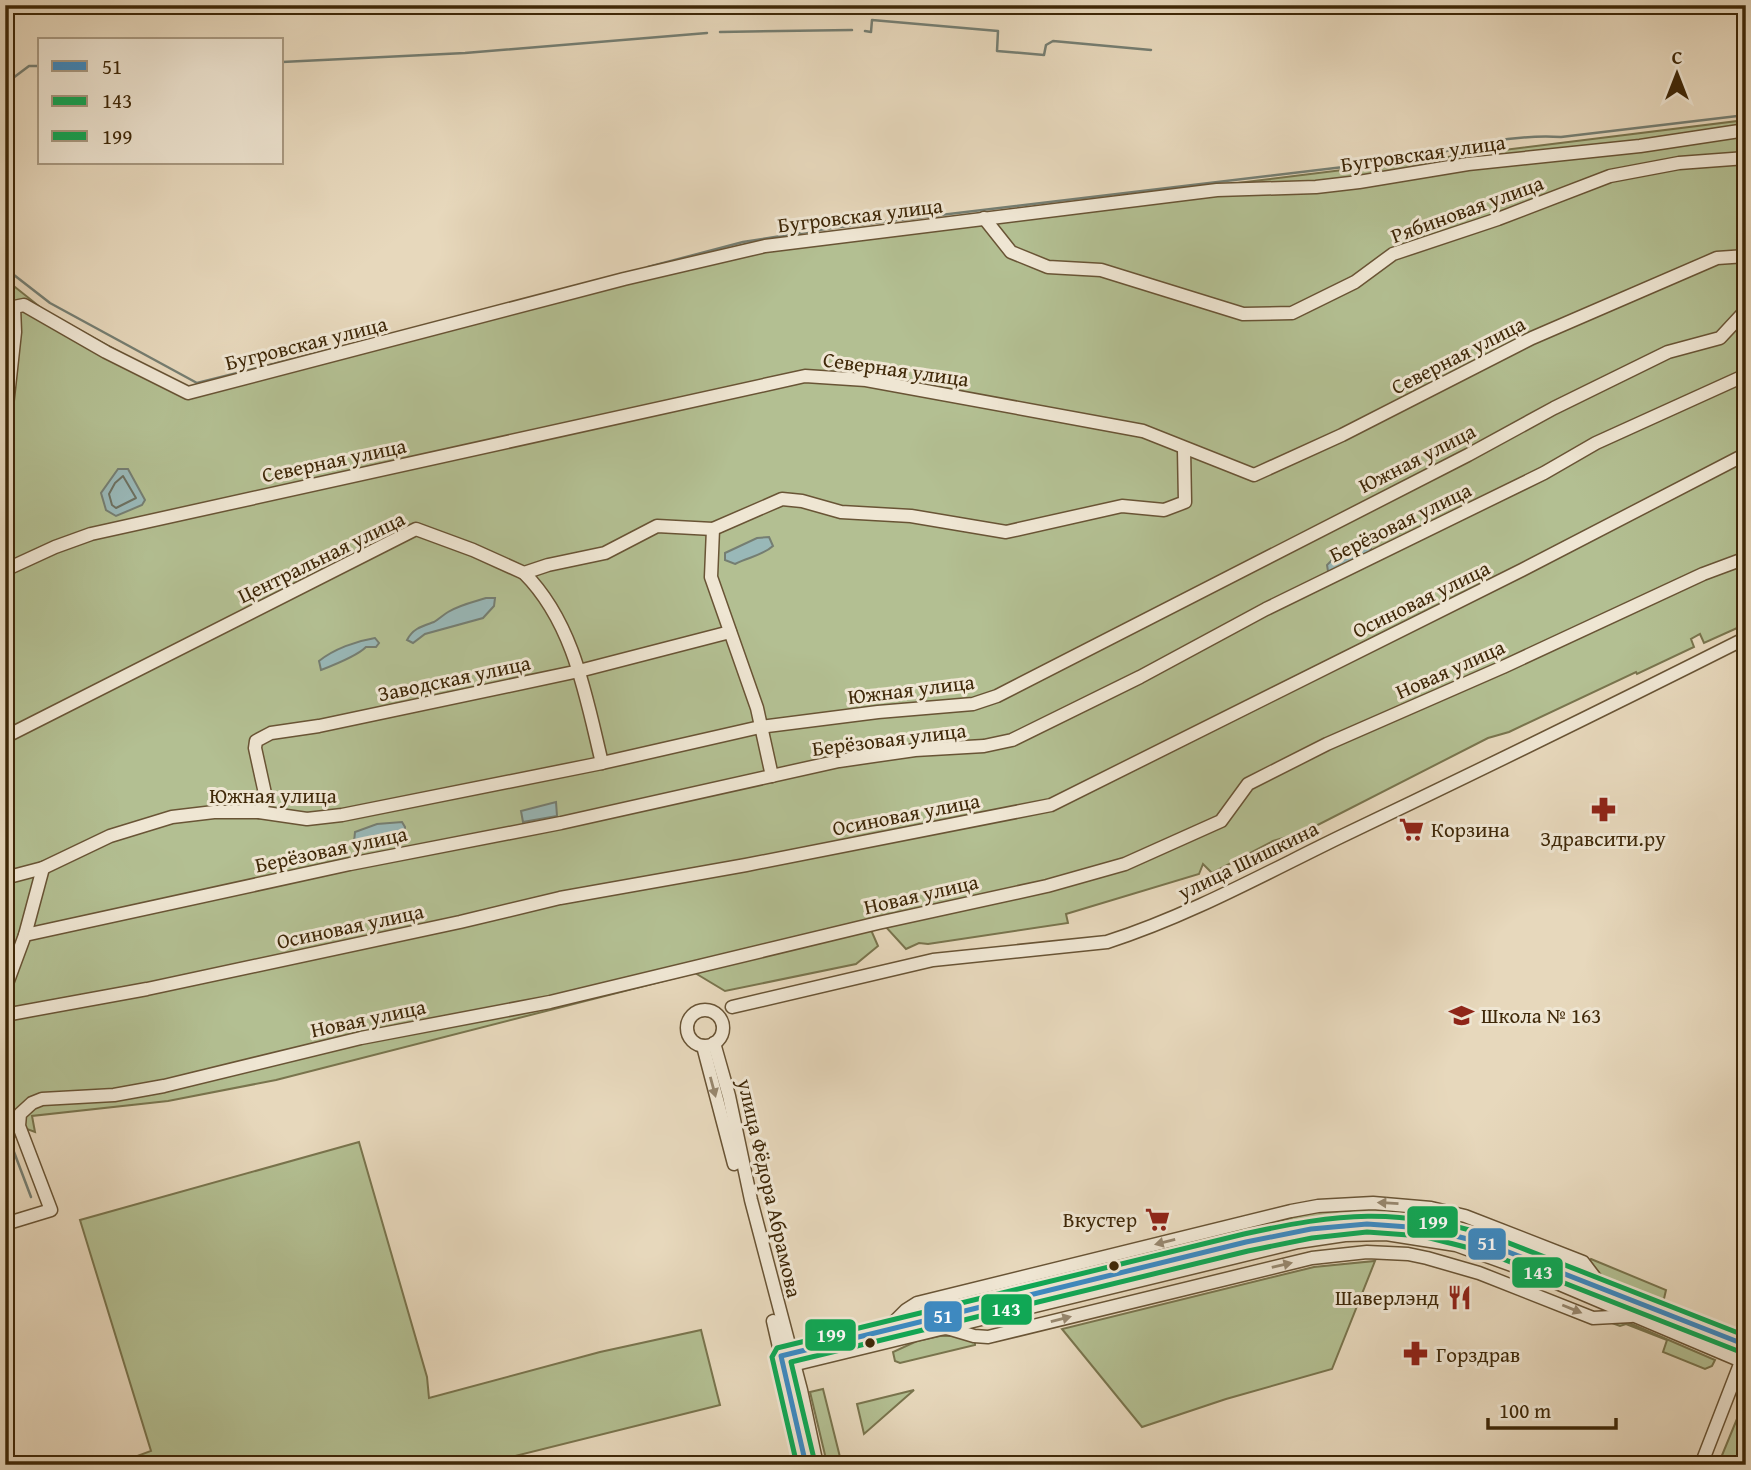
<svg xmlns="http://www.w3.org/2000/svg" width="1751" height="1470" viewBox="0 0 1751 1470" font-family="'Gentium Book Plus',serif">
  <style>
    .green { fill: #b3bf92; stroke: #79744d; stroke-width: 2 }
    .water { fill: #99b8b8; stroke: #757e72; stroke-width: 2 }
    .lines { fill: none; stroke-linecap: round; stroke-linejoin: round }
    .shore { stroke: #6c7060; stroke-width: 2 }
    .stream { stroke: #757e72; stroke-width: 2.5 }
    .minor-casing { stroke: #695435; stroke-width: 15 }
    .minor { stroke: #efe6d3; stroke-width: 12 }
    .bus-1-casing { stroke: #efe6d3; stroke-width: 10 }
    .bus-2-casing { stroke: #efe6d3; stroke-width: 10 }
    .bus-3-casing { stroke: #efe6d3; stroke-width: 10 }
    .bus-1 { stroke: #3d8ac2; stroke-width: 5 }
    .bus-2 { stroke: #10a855; stroke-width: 5 }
    .bus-3 { stroke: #10a855; stroke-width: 5 }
    .oneway { fill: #97876e }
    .bus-dot { fill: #3f2808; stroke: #efe6d3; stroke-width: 2.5 }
    .labels { text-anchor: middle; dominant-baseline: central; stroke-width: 6; stroke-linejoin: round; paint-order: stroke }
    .street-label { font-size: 21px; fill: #3f2808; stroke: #efe6d3 }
    .poi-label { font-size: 21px; fill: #3f2808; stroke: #efe6d3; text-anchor: start }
    .line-badge { stroke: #efe6d3; stroke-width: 2.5 }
    .badge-label { font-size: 19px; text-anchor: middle; font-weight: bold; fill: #fff }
  </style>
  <rect width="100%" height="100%" fill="#e7d8bc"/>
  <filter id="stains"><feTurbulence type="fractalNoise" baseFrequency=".00286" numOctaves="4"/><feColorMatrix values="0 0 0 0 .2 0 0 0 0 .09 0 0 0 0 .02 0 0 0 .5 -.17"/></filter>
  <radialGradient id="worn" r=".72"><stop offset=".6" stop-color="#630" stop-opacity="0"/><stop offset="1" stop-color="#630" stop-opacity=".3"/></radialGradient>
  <!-- green -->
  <g class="green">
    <path d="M1746 120V624L1704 643 1700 634 1691 639 1694 647 1637 674 1636 672 1509 732 1488 738 1304 832 1273 841 1212 873 1203 864 1199 874 1066 914 1068 923 928 944 919 943 906 949 886 927 871 930 878 946 856 964 725 991 695 973 276 1080 168 1101 32 1116 35 1132 16 1125 17 1136 8 1140 5 1132V279L45 311 188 390 746 244Z"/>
    <path d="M359 1142 427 1377 429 1398 600 1352 701 1330 720 1405 479 1465H113L151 1451 80 1220Z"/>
    <path d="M1386 1207 1462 1219 1578 1264 1588 1276 1587 1278C1538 1258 1489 1234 1437 1223 1348 1204 1261 1233 1175 1253L1173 1245 1319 1211Z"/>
    <path d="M1591 1259 1666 1290 1663 1303 1638 1297 1613 1287 1605 1280 1590 1261Z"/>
    <path d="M1375 1261 1332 1369 1226 1399 1142 1427 1062 1329 1314 1267Z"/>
    <path d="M1098 1264 1099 1268 1075 1278 913 1318 910 1315 913 1309Z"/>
    <path d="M1627 1322 1715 1360 1712 1366 1705 1369 1663 1352 1667 1340 1626 1324 1620 1326 1612 1323Z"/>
    <path d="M940 1336H953L975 1342V1345L900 1363 895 1361 893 1352 917 1341Z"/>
    <path d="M823 1389 842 1465H830L825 1455 810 1392Z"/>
    <path d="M914 1390 864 1434 857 1404Z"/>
    <path d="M1746 1397V1465H1718Z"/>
  </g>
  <!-- water -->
  <g class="water">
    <path d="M118 469H128L145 500 142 505 116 516 106 510 101 493Z"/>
    <path d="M769 537 773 546C762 556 748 557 735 564L725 560V553L757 538Z"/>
    <path d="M1369 543 1371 548 1370 554 1332 573 1328 571 1327 565 1336 556Z"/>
    <path d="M486 598H495L494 606 483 618 425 634 413 643 407 640C413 628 423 626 434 622 439 619 443 615 448 612 459 605 473 602 486 598Z"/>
    <path d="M375 638 379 643 376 647H366C357 656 334 665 321 670L319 661C334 649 356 641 375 638Z"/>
    <path d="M556 802 557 816 523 822 521 811Z"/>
    <path d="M402 822 405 827 404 837C388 842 369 852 354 842L355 832 377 824Z"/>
  </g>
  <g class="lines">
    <!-- shore -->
    <path class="shore" d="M123 476 136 498 116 508 112 505 109 494 115 483Z"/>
    <!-- stream -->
    <g class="stream">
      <path d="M865 31 871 32 872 20 998 31 997 51 1044 55 1046 45 1053 41 1151 50"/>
      <path d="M720 32 852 30"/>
      <path d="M282 62 465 53 707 33"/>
      <path d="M5 84 29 66H40"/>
      <path d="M648 267 743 242 832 228 1419 158C1465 146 1512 134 1561 137L1746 115"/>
      <path d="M5 268 50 303 197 383 337 348"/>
      <path d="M5 1126 11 1142"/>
      <path d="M14 1152 31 1197"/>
    </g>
    <defs>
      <g id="minor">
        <path d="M984 218 1011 252 1048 267 1101 270 1243 314 1292 313 1355 282 1393 254 1498 219 1610 176 1679 163 1746 158"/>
        <path d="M5 424 15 332 14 307 24 305 106 352 188 393 624 279 765 246 1217 190 1316 187 1359 182 1468 164 1640 146 1746 130"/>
        <path d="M713 529 711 577 757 708 772 776"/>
        <path d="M5 570 55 547 91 534 805 376 866 380 1143 431 1254 475 1342 435 1532 338 1717 258 1746 256"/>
        <path d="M524 573C574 623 586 697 602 763"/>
        <path d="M5 737 416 529 473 550 524 573 548 565 605 553 657 526 713 529 782 499 802 501 841 512 911 516 1006 532 1122 506 1164 510 1185 502 1184 449"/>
        <path d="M259 812 266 798 255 748 256 741 271 733 319 726 579 671 730 632"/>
        <path d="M5 878 43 868 110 836 172 817 214 812H259L307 819 342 815 602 763 760 727 878 712 973 704 997 696 1468 455 1554 408 1668 352 1720 338 1746 310"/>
        <path d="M25 935 43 868"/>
        <path d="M5 989 25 935 350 864 561 823 839 761 915 750 984 746 1012 740 1140 677 1266 609 1544 473 1596 443 1746 375"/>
        <path d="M732 1007 933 960 1107 942C1188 916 1264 874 1340 837 1476 772 1611 706 1746 638"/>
        <circle cx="705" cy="1028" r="18"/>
        <path d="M5 1015 147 989 460 922 560 898 746 865 1051 805 1522 570 1746 454"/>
        <path d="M714 1043 729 1096 751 1200 801 1390 817 1465"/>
        <path d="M703 1046 734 1164"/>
        <path d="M5 1224 51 1210 19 1126 20 1114 32 1103 42 1099 114 1095 164 1086 361 1038 550 1002 878 923 1047 886 1125 864 1221 821 1248 784 1327 744 1503 667 1703 574 1746 558"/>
        <path d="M773 1321 806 1465"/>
        <path d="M947 1328 974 1336 988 1337 1312 1258 1367 1252 1408 1254 1427 1258 1479 1273 1593 1318 1631 1316"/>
        <path d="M885 1331 906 1310 917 1303 1291 1211 1318 1206 1373 1203 1431 1208 1465 1216 1583 1262 1604 1290"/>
        <path d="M781 1356 1246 1242 1344 1223 1385 1222 1434 1228 1488 1244 1746 1345"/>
        <path d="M784 1367 1298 1242 1345 1235 1386 1234 1456 1245 1531 1272 1746 1363"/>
        <path d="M1701 1465 1744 1354"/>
      </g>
    </defs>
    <!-- minor casing -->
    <use href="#minor" class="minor-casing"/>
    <!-- minor -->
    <use href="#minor" class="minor"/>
    <defs>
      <path id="bus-1" d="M806 1465 781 1356 1246 1242 1311 1229 1367 1224 1423 1228 1488 1244 1746 1345"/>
      <path id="bus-2" d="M815 1463 791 1362 1248 1251 1312 1238 1367 1232 1422 1236 1485 1252 1743 1353"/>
      <path id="bus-3" d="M797 1465 772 1357 777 1348 1244 1234C1340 1213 1396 1207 1491 1236L1746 1336"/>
    </defs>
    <!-- bus-1 casing -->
    <use href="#bus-1" class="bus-1-casing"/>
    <!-- bus-2 casing -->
    <use href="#bus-2" class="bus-2-casing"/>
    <!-- bus-3 casing -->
    <use href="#bus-3" class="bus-3-casing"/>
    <!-- bus-1 -->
    <use href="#bus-1" class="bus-1"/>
    <!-- bus-2 -->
    <use href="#bus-2" class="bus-2"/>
    <!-- bus-3 -->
    <use href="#bus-3" class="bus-3"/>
  </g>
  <!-- one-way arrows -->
  <defs><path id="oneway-solid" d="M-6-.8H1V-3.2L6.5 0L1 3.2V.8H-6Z" transform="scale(1.75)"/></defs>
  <g class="oneway">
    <use href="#oneway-solid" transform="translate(713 1087) rotate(75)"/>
    <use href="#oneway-solid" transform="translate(1388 1203) rotate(-177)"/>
    <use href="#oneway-solid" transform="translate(1165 1242) rotate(166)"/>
    <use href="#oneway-solid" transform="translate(1282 1265) rotate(-13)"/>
    <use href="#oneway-solid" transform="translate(1572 1309) rotate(22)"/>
    <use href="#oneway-solid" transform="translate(1061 1319) rotate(-14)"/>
  </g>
  <!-- icons -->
  <defs>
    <symbol id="pharmacy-bare" viewBox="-9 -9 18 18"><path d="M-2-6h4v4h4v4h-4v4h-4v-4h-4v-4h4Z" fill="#8f2418" stroke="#efe6d3" stroke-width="2.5" paint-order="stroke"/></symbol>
    <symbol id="supermarket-bare" viewBox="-9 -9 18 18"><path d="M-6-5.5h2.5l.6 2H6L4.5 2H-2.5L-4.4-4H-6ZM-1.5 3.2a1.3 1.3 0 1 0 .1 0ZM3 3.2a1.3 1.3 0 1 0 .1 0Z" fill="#8f2418" stroke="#efe6d3" stroke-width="2.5" paint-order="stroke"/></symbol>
    <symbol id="school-bare" viewBox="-9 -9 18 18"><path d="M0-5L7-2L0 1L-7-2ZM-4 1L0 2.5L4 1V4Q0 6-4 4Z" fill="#8f2418" stroke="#efe6d3" stroke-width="2.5" paint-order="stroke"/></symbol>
    <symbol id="restaurant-bare" viewBox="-9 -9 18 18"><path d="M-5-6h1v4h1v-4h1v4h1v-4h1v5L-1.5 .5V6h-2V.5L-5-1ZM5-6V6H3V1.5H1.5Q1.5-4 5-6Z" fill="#8f2418" stroke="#efe6d3" stroke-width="2.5" paint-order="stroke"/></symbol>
  </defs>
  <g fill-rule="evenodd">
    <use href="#pharmacy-bare" x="1586" y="792" width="35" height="35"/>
    <use href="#supermarket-bare" x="1394" y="812" width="35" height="35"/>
    <use href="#school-bare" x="1444" y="998" width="35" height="35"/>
    <use href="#supermarket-bare" x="1140" y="1202" width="35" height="35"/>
    <use href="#restaurant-bare" x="1442" y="1280" width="35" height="35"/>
    <use href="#pharmacy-bare" x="1398" y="1336" width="35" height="35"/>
  </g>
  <!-- markers -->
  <g class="bus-dot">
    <circle cx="1114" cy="1266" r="6"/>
    <circle cx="870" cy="1343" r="6"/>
  </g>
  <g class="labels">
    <!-- street labels -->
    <g class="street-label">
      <text transform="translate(1423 153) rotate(-8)">Бугровская улица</text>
      <text transform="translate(1467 209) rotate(-20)">Рябиновая улица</text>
      <text transform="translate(860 215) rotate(-7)">Бугровская улица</text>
      <text transform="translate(306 343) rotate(-14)">Бугровская улица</text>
      <text transform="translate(1458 355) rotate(-27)">Северная улица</text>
      <text transform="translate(896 369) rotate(8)">Северная улица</text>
      <text transform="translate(1417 458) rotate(-27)">Южная улица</text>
      <text transform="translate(334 460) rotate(-12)">Северная улица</text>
      <text transform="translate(1400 522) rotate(-26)">Берёзовая улица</text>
      <text transform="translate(321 557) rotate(-26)">Центральная улица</text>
      <text transform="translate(1421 599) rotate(-26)">Осиновая улица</text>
      <text transform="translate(1450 669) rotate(-24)">Новая улица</text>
      <text transform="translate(454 678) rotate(-12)">Заводская улица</text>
      <text transform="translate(911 689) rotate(-7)">Южная улица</text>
      <text transform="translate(889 739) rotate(-7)">Берёзовая улица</text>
      <text x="273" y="795">Южная улица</text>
      <text transform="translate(906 814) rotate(-11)">Осиновая улица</text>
      <text transform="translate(331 849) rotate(-12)">Берёзовая улица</text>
      <text transform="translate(1248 860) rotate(-26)">улица Шишкина</text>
      <text transform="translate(921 894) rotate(-13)">Новая улица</text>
      <text transform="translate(350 926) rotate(-12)">Осиновая улица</text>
      <text transform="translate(368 1018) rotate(-12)">Новая улица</text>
      <text transform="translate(770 1188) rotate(77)">улица Фёдора Абрамова</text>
    </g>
    <!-- poi labels -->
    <g class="poi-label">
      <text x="1431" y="829">Корзина</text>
      <text x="1603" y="838" text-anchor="middle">Здравсити.ру</text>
      <text x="1481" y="1015">Школа № 163</text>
      <text x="1137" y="1219" text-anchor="end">Вкустер</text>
      <text x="1439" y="1297" text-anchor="end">Шаверлэнд</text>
      <text x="1436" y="1354">Горздрав</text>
    </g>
  </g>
  <g class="line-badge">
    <rect x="1406" y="1205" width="53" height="34" rx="7" fill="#10a855"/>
    <rect x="1467" y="1227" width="40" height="34" rx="7" fill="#3d8ac2"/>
    <rect x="1511" y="1256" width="53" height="33" rx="7" fill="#10a855"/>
    <rect x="980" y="1293" width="53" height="33" rx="7" fill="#10a855"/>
    <rect x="923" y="1300" width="40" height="33" rx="7" fill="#3d8ac2"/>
    <rect x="804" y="1318" width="53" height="34" rx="7" fill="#10a855"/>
  </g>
  <g class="badge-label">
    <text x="1433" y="1229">199</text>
    <text x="1487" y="1250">51</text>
    <text x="1538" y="1279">143</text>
    <text x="1006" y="1316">143</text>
    <text x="943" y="1323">51</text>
    <text x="831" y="1342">199</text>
  </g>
  <!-- margin -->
  <rect width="1751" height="1470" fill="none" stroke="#e7d8bc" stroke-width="28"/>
  <rect x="7" y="7" width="1737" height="1456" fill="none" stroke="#3f2808" stroke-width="3.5"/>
  <rect x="14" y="14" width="1723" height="1442" fill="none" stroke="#3f2808" stroke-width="2"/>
  <!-- legend -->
  <rect x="38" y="38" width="245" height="126" fill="#efe6d3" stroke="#a99a82" stroke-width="2"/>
  <rect x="52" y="61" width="35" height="10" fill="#3d8ac2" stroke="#a99a82" stroke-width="2"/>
  <text x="102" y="74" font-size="21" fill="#3f2808">51</text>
  <rect x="52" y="96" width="35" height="10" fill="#10a855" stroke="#a99a82" stroke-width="2"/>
  <text x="102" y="108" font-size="21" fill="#3f2808">143</text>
  <rect x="52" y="131" width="35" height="10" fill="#10a855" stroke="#a99a82" stroke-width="2"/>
  <text x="102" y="144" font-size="21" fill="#3f2808">199</text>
  <!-- north arrow -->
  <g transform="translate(1677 74)" stroke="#efe6d3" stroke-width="5" paint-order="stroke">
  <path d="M0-5L12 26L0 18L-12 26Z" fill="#3f2808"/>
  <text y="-10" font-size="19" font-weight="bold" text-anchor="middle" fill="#3f2808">С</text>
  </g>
  <!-- scale -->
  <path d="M1488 1418v10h128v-10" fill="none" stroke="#3f2808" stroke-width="3.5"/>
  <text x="1499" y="1418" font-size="21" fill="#3f2808" stroke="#efe6d3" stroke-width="5" paint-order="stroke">100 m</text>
  <rect width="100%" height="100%" filter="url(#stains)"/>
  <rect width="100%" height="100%" fill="url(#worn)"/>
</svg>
